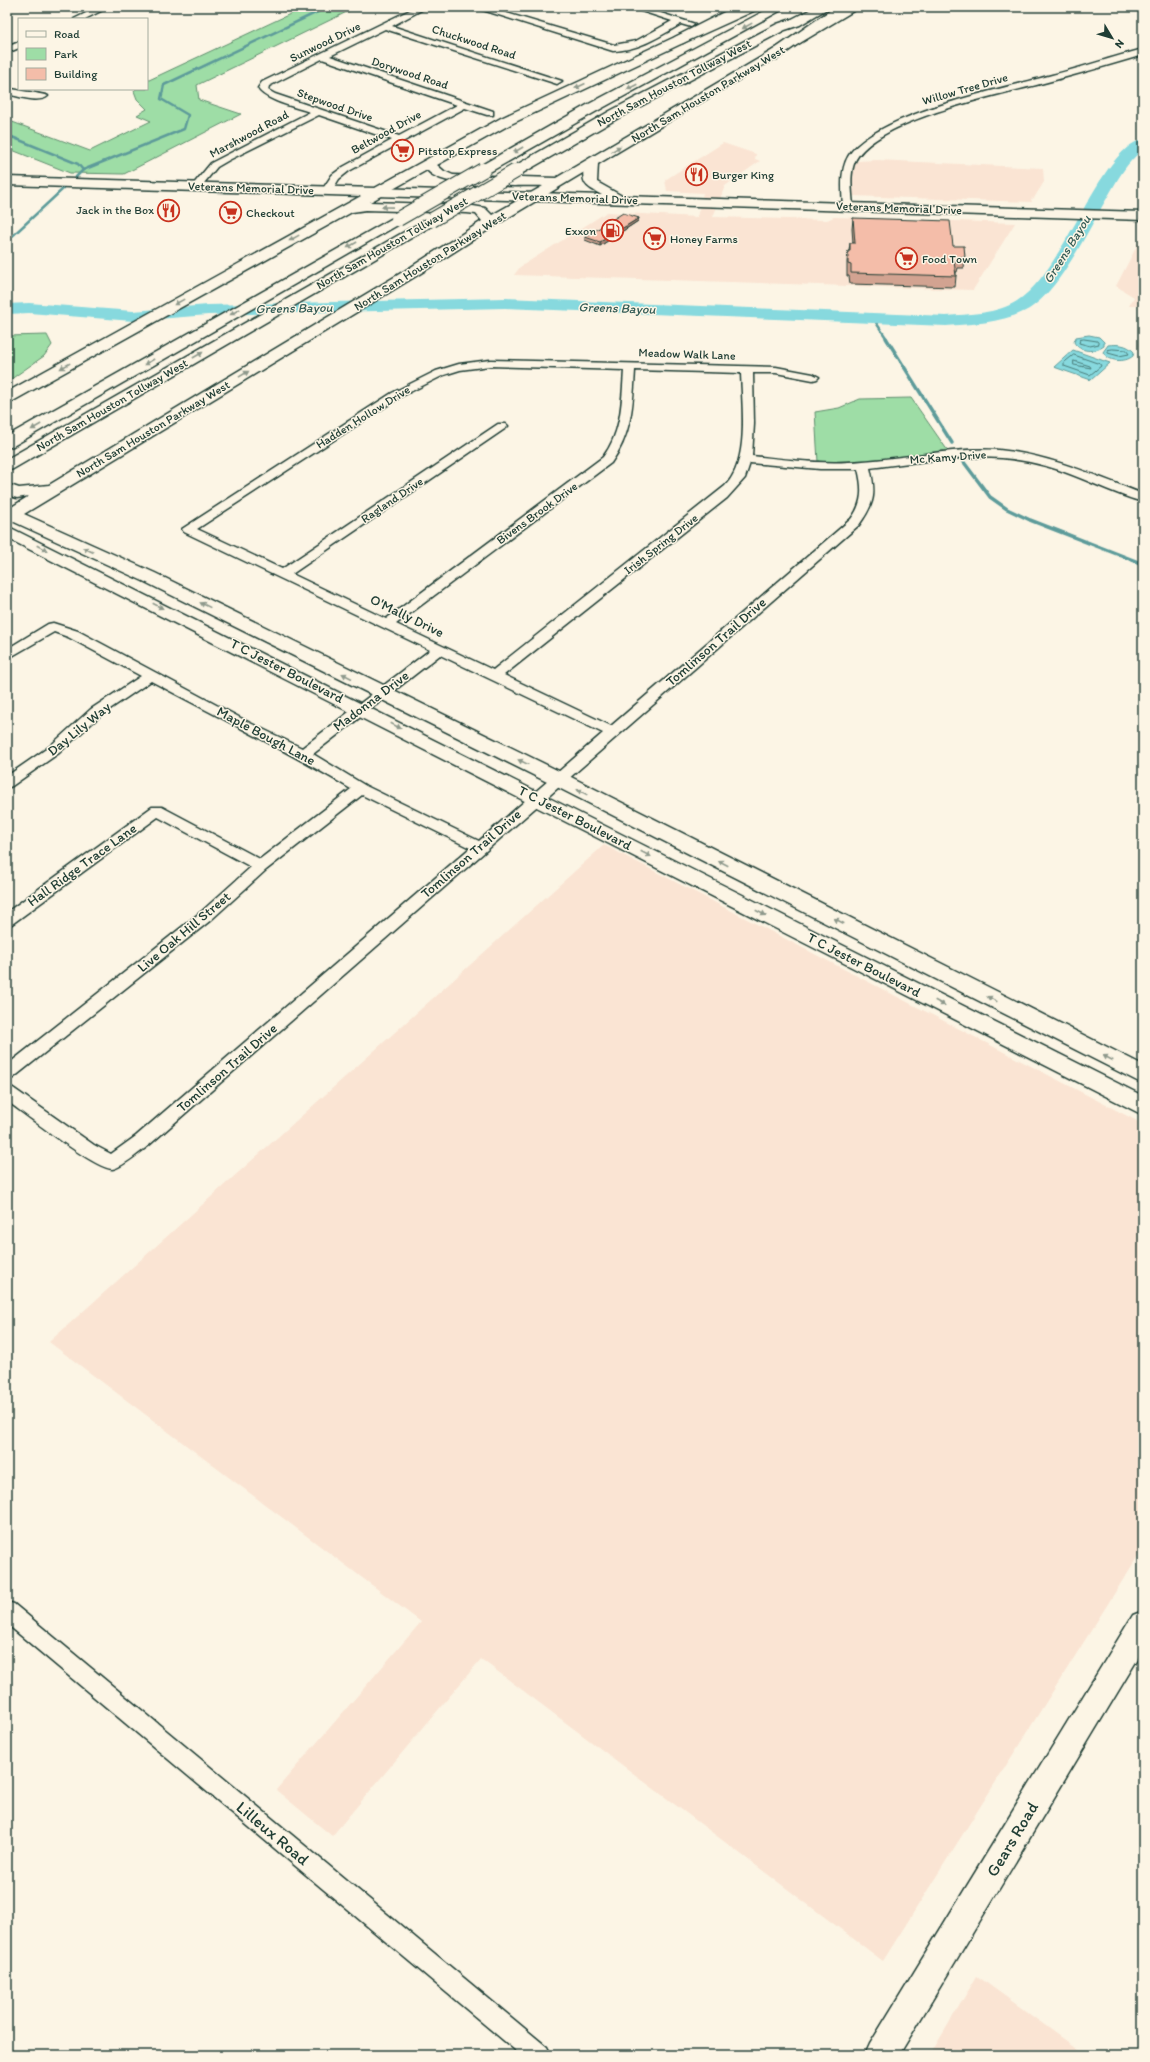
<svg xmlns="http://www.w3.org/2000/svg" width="1150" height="2062" viewBox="0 0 1150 2062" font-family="Itim,sans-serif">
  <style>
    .built { fill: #fae4d3 }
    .green { fill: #9edda6; stroke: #5e8d6d }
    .water { fill: #87d9de; stroke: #5d9b9a }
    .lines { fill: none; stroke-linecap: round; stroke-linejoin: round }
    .shore { stroke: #497b78; stroke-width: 1 }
    .stream-far1 { stroke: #5d9b9a; stroke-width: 2.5 }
    .stream { stroke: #5d9b9a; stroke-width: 3.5 }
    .river { fill: #87d9de; fill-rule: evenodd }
    .minor-casing { stroke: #1f3d34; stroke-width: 3 }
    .secondary-casing { stroke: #1f3d34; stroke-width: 3 }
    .primary-casing { stroke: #1f3d34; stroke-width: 3 }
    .motorway-casing { stroke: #1f3d34; stroke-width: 3 }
    .minor { fill: #fcf5e5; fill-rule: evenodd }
    .secondary { fill: #fcf5e5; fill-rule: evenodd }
    .primary { fill: #fcf5e5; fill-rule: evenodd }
    .motorway { fill: #fcf5e5; fill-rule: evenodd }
    .motorway-bridge-casing { stroke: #1f3d34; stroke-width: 16; stroke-linecap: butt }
    .motorway-bridge { stroke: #fcf5e5; stroke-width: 14 }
    .wall { fill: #d2a391; stroke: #1f3d34 }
    .shaded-wall { fill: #ab8476; stroke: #1f3d34 }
    .building { fill: #f4bda9; stroke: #1f3d34 }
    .oneway { fill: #8e998c }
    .labels { text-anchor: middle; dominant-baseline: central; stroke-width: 3; stroke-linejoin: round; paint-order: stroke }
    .far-street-label { font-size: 12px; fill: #1f3d34; stroke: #fcf5e5 }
    .far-poi-label { font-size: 12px; fill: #1f3d34; stroke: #fcf5e5; text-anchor: start }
    .far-water-label { font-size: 13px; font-style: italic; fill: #345c56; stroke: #fcf5e5 }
    .street-label { font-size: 14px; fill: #1f3d34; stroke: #fcf5e5 }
    .near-street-label { font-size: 17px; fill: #1f3d34; stroke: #fcf5e5 }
  </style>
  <rect width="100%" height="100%" fill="#fcf5e5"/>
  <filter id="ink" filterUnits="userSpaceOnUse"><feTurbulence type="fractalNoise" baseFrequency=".025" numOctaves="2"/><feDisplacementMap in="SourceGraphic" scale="8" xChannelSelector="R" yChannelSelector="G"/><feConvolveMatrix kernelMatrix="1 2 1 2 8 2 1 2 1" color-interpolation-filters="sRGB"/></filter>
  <g filter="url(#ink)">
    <!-- built -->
    <g class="built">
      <path d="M723 143 756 154 755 159 760 161 725 186 713 217 827 220 834 217 1015 223 973 290 514 275 520 267 607 212 697 217 703 193 667 191 665 180Z"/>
      <path d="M877 160 1043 168 1044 182 1034 198 1031 199 1032 202 851 196V170L857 161Z"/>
      <path d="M1143 234V306H1129L1134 297 1116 286Z"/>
      <path d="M604 845 1143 1124V1548L883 1961 481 1659 332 1836 276 1790 421 1622 49 1342Z"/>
      <path d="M977 1976 1086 2055H930Z"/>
    </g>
    <!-- green -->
    <g class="green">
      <path d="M305 7H357L197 85 199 100 241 114 124 174 70 173 7 148V120L90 151 151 121 137 115 147 109 137 99 134 91 136 89H147V81Z"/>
      <path d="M47 335 52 345 44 356 7 382V336Z"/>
      <path d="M911 398 948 451 888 460 818 462 815 412 839 408 860 399Z"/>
    </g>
    <!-- water -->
    <g class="water">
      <path d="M1089 335 1099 337 1104 342V346C1095 353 1079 352 1074 342L1076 337Z"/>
      <path d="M1108 345C1117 344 1127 344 1134 352L1133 356C1125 363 1108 362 1103 352Z"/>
      <path d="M1073 350 1110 363 1091 380 1054 367Z"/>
    </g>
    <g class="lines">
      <!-- shore -->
      <g class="shore">
        <path d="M1084 339 1097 341 1099 344 1090 346 1079 343 1080 340Z"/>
        <path d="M1113 349 1126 350 1129 354 1119 356 1108 353V350Z"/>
        <path d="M1074 355 1100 364 1101 366 1090 375 1064 366V363Z"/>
        <path d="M1074 361 1090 366 1091 368 1074 365Z"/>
      </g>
      <!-- stream-far1 -->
      <g class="stream-far1">
        <path d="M7 135 78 164 83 170"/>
        <path d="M76 177 83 170 184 129 188 115 161 99 164 85 328 7"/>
        <path d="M7 241 63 189"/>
        <path d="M873 318 887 339"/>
      </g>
      <!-- stream -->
      <g class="stream">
        <path d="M886 338 952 443"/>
        <path d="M963 461 990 497 1007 509 1030 520 1143 564"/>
      </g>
      <!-- river -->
      <path class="river" d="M1143 139V150C1126 162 1117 181 1107 198 1088 230 1060 290 1029 309 1004 323 973 324 946 326L505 308 208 315 133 321 29 313 7 314V304L29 303 133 311 208 305 505 298 946 316C969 314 997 314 1017 301 1065 271 1098 151 1143 139Z"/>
      <defs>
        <g id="minor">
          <path d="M98 7H109L85 19H74Z"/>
          <path d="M416 7H427L392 26 562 81 557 84 554 83 385 29 330 56 493 111V115H487L465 108 349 171 339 179 331 192 327 193 322 190 332 175 343 167 392 140 319 115 229 160 217 167 200 188H194L192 186 211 163 310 112C298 108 263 100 258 88L262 82ZM322 59 457 105 399 136 275 94 268 90 269 86Z"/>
          <path d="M473 7H486L614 45 636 41 672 21 629 7H642L695 24 691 27 681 24C659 37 639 50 613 51Z"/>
          <path d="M19 42V48L7 53V47Z"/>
          <path d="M1143 49V55C1109 65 1075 75 1040 84 994 96 886 118 858 156 848 170 852 191 853 207L848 210 843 207C842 189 839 166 852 151 888 111 999 90 1052 75 1083 67 1113 57 1143 49Z"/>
          <path d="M7 88C14 90 45 94 48 96 39 104 17 96 7 94Z"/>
          <path d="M490 360 776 367 813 374 819 377 817 379 813 380 776 373H753L754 424 752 456C789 460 826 465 863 461 908 458 953 447 999 450 1050 455 1096 476 1143 494V502C1110 493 1079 475 1046 466 988 449 928 461 870 468 876 493 875 503 859 525L148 1146C141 1151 120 1169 112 1169 95 1169 24 1113 7 1101V1086L13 1088 94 1145 111 1154 136 1136 470 848 362 795 266 870 211 920 13 1078 7 1080V1065L201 912 251 867 158 817 12 924 7 925V912L152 807H162L260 859 351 789C286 750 218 717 151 681L101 715 59 753 12 786 7 788V776L49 747 91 709 141 676 68 637 54 632 7 659V649L48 624 53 623 78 631 250 723 302 748 430 650 184 532 182 529 392 393 436 371 459 364ZM490 366 624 370C622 400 622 432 603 457L386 619 292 574 506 428 508 426 506 424H498L282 569 197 529 400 397 444 375 460 370ZM635 370 741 373C742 406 750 460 725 486L493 670 396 624 611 463C632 434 633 404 635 370ZM750 463 820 469H858C863 489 863 503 851 519L611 726 504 675 727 498 745 478ZM440 655 603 733 479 841 366 786 313 754Z"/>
          <path d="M7 1602 14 1604 547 2047 551 2055H521L7 1624Z"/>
        </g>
        <g id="secondary">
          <path d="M734 7H749L683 43 511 124 437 165 444 171 453 175 556 178 846 7H860L496 225 421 273 24 514 155 573 565 774 1143 1065V1084L551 784 143 581 12 521 7 522V507L10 508 29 496 17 498 7 495V484L19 488 49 485 411 267 482 221 476 214 467 213 366 210 352 212 13 401 7 403V392L361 196 7 185V177L375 188 501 118 675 37ZM427 170C443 190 517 185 543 186L492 215 485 208 467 205 370 202Z"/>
          <path d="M7 526 1143 1096V1115L7 538Z"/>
          <path d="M1143 1611V1650L899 2055H865L870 2044 1133 1615Z"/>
        </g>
        <path id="primary" d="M591 159 598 163 597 182 622 196 1143 212V220L376 196 371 195 369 192 371 189 376 188 602 195C583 185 582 184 584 163Z"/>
        <g id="motorway">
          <path d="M742 7H758L756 10 683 43 679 44 673 40 675 37Z"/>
          <path d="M772 7H787L597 111 488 173H478L476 170 478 167 587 105Z"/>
          <path d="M815 7H830L800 25 785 30 620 117 521 174 516 175 509 171 511 168 610 111 777 24 792 19Z"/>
          <path d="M835 7H849L777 59H769L767 56 769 53Z"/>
          <path d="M398 215 403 216 405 219 403 222 13 446 7 448V436Z"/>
          <path d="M432 216 437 217 439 220 437 223 13 469 7 471V459Z"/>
        </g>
      </defs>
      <!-- minor casing -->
      <use href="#minor" class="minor-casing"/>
      <!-- secondary casing -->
      <use href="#secondary" class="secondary-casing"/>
      <!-- primary casing -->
      <use href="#primary" class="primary-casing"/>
      <!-- motorway casing -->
      <use href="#motorway" class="motorway-casing"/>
      <!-- minor -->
      <use href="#minor" class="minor"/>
      <!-- secondary -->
      <use href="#secondary" class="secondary"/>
      <!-- primary -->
      <use href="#primary" class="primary"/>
      <!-- motorway -->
      <use href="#motorway" class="motorway"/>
      <defs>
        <g id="motorway-bridge">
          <path d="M398 219 483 170"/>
          <path d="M432 220 516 171"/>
        </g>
      </defs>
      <!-- motorway-bridge casing -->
      <use href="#motorway-bridge" class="motorway-bridge-casing"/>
      <!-- motorway-bridge -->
      <use href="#motorway-bridge" class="motorway-bridge"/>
    </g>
    <!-- wall -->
    <g class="wall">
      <path d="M639 218 638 221 600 246 585 240V237Z"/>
      <path d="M853 218 953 246 965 257 964 268H958L957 272H956V276L955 287 850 284 849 276H847V262L848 251H849L850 243H853L852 229Z"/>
    </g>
    <!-- shaded-wall -->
    <path class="shaded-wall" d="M639 218 638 221 600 246V242Z"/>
    <!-- building -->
    <g class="building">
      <path d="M623 213 639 218 600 242 585 237Z"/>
      <path d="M853 218 950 221 953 246H964L965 257H958L959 261H954L956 276 851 273V265L848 264V251H850V243H855Z"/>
    </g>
    <!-- one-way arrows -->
    <defs><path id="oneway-solid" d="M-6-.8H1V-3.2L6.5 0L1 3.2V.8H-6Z"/></defs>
    <g class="oneway">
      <use href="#oneway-solid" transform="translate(747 26) rotate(151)"/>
      <use href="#oneway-solid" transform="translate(580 86) rotate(155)"/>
      <use href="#oneway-solid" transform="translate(632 87) rotate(153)"/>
      <use href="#oneway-solid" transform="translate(616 149) rotate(-31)"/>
      <use href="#oneway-solid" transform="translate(518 150) rotate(150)"/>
      <use href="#oneway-solid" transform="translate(387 207) rotate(-179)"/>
      <use href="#oneway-solid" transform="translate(294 238) rotate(151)"/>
      <use href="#oneway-solid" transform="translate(352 245) rotate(150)"/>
      <use href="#oneway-solid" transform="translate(179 302) rotate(151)"/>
      <use href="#oneway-solid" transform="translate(235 312) rotate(150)"/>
      <use href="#oneway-solid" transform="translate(198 355) rotate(-30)"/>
      <use href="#oneway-solid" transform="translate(149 362) rotate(150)"/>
      <use href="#oneway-solid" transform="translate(65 366) rotate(151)"/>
      <use href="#oneway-solid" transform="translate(244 374) rotate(-31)"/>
      <use href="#oneway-solid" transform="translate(36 427) rotate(150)"/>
      <use href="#oneway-solid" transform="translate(42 548) rotate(27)"/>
      <use href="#oneway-solid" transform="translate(88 550) rotate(-156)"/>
      <use href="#oneway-solid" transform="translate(205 605) rotate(-154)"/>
      <use href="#oneway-solid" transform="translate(158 606) rotate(27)"/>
      <use href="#oneway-solid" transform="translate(347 676) rotate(-153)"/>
      <use href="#oneway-solid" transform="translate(396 726) rotate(27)"/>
      <use href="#oneway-solid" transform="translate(523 762) rotate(-154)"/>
      <use href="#oneway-solid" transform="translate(582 792) rotate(-153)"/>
      <use href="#oneway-solid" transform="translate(646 854) rotate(27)"/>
      <use href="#oneway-solid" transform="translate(723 863) rotate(-153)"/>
      <use href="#oneway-solid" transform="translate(761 913) rotate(27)"/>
      <use href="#oneway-solid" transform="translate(839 921) rotate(-153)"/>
      <use href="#oneway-solid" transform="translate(992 999) rotate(-153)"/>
      <use href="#oneway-solid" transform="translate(940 1003) rotate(27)"/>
      <use href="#oneway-solid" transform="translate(1108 1058) rotate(-153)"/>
    </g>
  </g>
  <!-- icons -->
  <defs>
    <symbol id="supermarket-ring" viewBox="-11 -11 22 22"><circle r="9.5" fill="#fcf5e5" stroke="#c8321e" stroke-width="1.5"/><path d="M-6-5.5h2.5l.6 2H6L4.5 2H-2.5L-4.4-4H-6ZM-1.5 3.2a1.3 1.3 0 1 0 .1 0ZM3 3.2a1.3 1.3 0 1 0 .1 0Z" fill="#c8321e"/></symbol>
    <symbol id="restaurant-ring" viewBox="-11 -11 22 22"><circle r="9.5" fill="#fcf5e5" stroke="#c8321e" stroke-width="1.5"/><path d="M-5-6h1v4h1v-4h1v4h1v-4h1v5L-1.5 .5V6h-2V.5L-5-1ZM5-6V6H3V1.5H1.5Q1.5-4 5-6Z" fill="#c8321e"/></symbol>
    <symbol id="fuel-ring" viewBox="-11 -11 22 22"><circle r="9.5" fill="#fcf5e5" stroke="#c8321e" stroke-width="1.5"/><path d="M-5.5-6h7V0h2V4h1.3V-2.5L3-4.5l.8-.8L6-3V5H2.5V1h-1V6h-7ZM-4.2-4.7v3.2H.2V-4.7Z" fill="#c8321e"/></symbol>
  </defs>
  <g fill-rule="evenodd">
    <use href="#supermarket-ring" x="390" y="138" width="25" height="25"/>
    <use href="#restaurant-ring" x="684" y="162" width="25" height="25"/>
    <use href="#restaurant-ring" x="156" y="198" width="25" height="25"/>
    <use href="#supermarket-ring" x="218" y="200" width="25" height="25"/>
    <use href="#fuel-ring" x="600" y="218" width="25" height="25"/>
    <use href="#supermarket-ring" x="642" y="226" width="25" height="25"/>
    <use href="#supermarket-ring" x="894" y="246" width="25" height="25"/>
  </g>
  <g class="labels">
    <!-- far-street labels -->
    <g class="far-street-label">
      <text transform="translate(325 42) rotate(-26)">Sunwood Drive</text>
      <text transform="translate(474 42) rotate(18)">Chuckwood Road</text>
      <text transform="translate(410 73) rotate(18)">Dorywood Road</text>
      <text transform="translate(674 83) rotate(-28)">North Sam Houston Tollway West</text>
      <text transform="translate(965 89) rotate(-16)">Willow Tree Drive</text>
      <text transform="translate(708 94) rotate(-31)">North Sam Houston Parkway West</text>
      <text transform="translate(335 105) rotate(19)">Stepwood Drive</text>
      <text transform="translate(386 132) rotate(-29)">Beltwood Drive</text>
      <text transform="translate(249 134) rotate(-28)">Marshwood Road</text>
      <text transform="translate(251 188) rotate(2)">Veterans Memorial Drive</text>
      <text transform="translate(575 198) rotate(2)">Veterans Memorial Drive</text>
      <text transform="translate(899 208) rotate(2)">Veterans Memorial Drive</text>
      <text transform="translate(392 243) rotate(-30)">North Sam Houston Tollway West</text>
      <text transform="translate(430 261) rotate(-32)">North Sam Houston Parkway West</text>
      <text transform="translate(687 354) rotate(2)">Meadow Walk Lane</text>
      <text transform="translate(112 405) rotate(-30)">North Sam Houston Tollway West</text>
      <text transform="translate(363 417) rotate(-32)">Hadden Hollow Drive</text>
      <text transform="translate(153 429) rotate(-31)">North Sam Houston Parkway West</text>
      <text transform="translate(948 457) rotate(-4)">Mc Kamy Drive</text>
      <text transform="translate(392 500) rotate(-34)">Ragland Drive</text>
      <text transform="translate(537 513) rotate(-36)">Bivens Brook Drive</text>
      <text transform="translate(661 544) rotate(-38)">Irish Spring Drive</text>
    </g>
    <!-- far-poi labels -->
    <g class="far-poi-label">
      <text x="418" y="151">Pitstop Express</text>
      <text x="712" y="175">Burger King</text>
      <text x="154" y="210" text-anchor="end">Jack in the Box</text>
      <text x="246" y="213">Checkout</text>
      <text x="596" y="231" text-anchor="end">Exxon</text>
      <text x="670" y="239">Honey Farms</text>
      <text x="922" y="259">Food Town</text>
    </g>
    <!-- far-water labels -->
    <g class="far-water-label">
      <text transform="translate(1067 249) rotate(-58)">Greens Bayou</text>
      <text transform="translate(294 308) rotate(-1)">Greens Bayou</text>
      <text transform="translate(617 308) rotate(2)">Greens Bayou</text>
    </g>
    <!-- street labels -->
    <g class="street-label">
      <text transform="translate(407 616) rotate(26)">O'Mally Drive</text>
      <text transform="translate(716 642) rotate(-41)">Tomlinson Trail Drive</text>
      <text transform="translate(287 671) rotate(27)">T C Jester Boulevard</text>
      <text transform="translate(371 701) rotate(-37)">Madonna Drive</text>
      <text transform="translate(79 729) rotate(-39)">Day Lily Way</text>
      <text transform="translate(266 736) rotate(28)">Maple Bough Lane</text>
      <text transform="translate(575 818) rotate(27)">T C Jester Boulevard</text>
      <text transform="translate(471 854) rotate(-41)">Tomlinson Trail Drive</text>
      <text transform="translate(82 865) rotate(-36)">Hall Ridge Trace Lane</text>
      <text transform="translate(184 932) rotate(-40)">Live Oak Hill Street</text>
      <text transform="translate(864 965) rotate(27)">T C Jester Boulevard</text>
      <text transform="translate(227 1068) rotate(-41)">Tomlinson Trail Drive</text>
    </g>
    <!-- near-street labels -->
    <g class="near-street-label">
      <text transform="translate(273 1833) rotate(40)">Lilleux Road</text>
      <text transform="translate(1012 1839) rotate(-59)">Gears Road</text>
    </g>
  </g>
  <!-- margin -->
  <rect width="1150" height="2062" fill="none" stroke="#fcf5e5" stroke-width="24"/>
  <rect x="12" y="12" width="1126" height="2038" fill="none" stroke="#1f3d34" stroke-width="1.5" filter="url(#ink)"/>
  <!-- legend -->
  <rect x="18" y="18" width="130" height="72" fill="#fcf5e5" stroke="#a4ab9e"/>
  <rect x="26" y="31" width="20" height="6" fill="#fcf5e5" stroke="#a4ab9e"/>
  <text x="54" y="38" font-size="12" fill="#1f3d34">Road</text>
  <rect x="26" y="48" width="20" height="12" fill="#9edda6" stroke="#a4ab9e"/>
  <text x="54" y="58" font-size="12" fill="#1f3d34">Park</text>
  <rect x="26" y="68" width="20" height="12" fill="#f4bda9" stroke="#a4ab9e"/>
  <text x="54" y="78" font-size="12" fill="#1f3d34">Building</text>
  <!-- north arrow -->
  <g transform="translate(1112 38) rotate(128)" stroke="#fcf5e5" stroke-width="3" paint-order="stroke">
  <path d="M0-3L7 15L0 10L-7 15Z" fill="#1f3d34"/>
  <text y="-6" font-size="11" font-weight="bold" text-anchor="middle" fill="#1f3d34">N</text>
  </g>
</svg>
